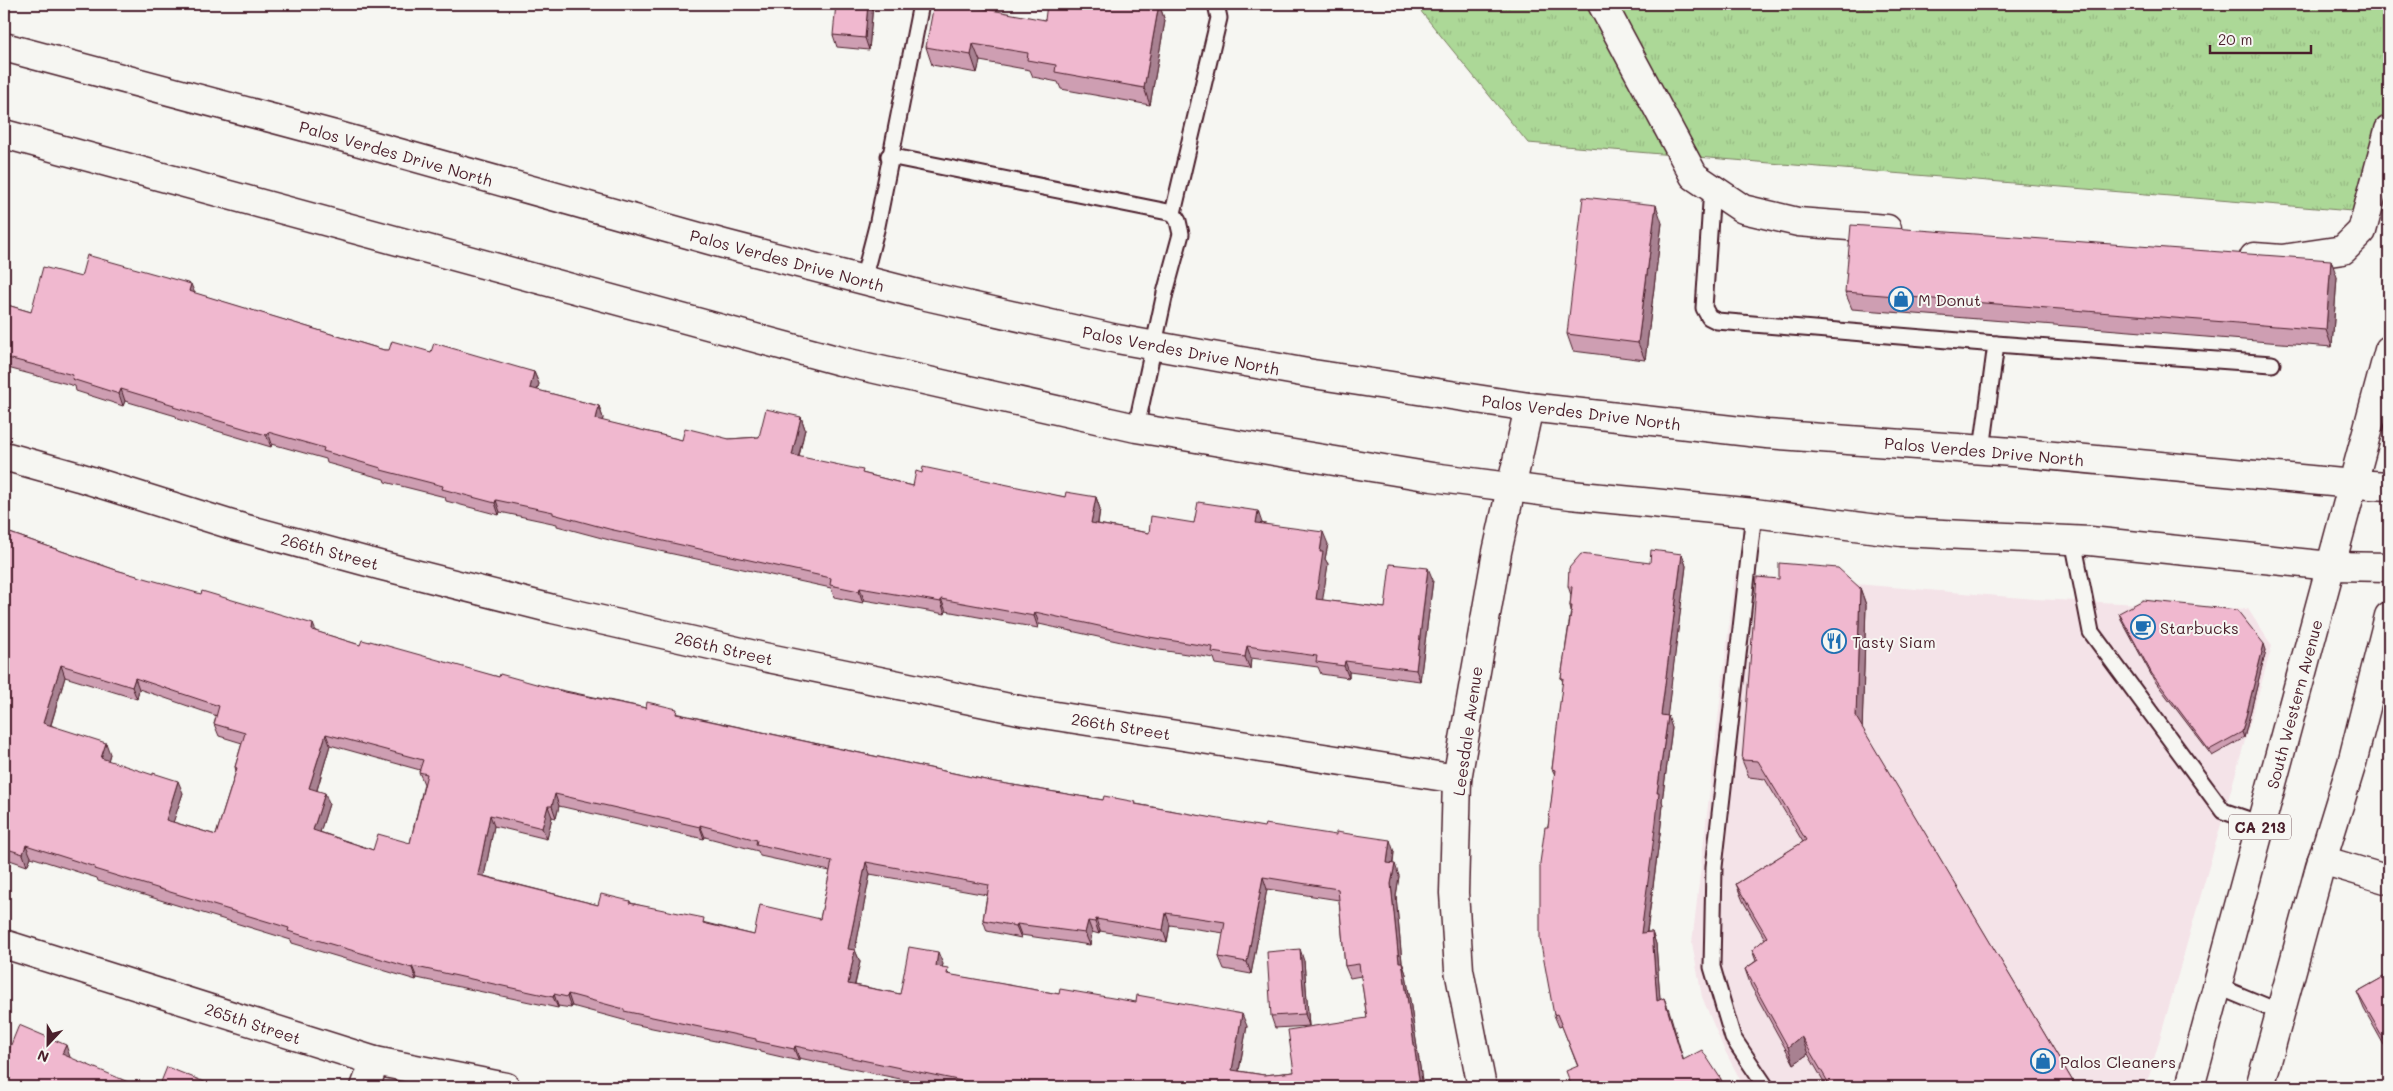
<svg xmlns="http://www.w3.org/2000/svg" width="2393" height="1091" viewBox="0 0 2393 1091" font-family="Mali,sans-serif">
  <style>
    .built { fill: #f4e3e8 }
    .grass { fill: url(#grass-tufts); stroke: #7b7c61 }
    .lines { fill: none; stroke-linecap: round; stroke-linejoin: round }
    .lane-casing { stroke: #4a1f2b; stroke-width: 19 }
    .street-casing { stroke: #4a1f2b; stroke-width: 31 }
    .secondary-casing { stroke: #4a1f2b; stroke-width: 31 }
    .primary-casing { stroke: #4a1f2b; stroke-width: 31 }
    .lane { stroke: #f6f6f2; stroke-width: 15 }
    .street { stroke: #f6f6f2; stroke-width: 28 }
    .secondary { stroke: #f6f6f2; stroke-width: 28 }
    .primary { stroke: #f6f6f2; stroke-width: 28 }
    .wall { fill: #ce9eb2; stroke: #4a1f2b; fill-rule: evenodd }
    .shaded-wall { fill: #a88191; stroke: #4a1f2b }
    .building { fill: #f0b8cf; stroke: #4a1f2b; fill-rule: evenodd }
    .labels { text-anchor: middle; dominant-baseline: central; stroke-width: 4; stroke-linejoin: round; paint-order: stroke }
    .shield { fill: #f6f6f2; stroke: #7e6067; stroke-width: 1 }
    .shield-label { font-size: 15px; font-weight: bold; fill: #4a1f2b }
    .street-label { font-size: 16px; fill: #4a1f2b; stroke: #f6f6f2 }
    .poi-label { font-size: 16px; fill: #4a1f2b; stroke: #f6f6f2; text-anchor: start }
  </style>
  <defs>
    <pattern id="grass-tufts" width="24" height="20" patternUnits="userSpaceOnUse" patternTransform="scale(1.25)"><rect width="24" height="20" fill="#acd897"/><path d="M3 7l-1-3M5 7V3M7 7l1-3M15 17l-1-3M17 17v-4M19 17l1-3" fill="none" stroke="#96b982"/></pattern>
  </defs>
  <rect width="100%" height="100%" fill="#f6f6f2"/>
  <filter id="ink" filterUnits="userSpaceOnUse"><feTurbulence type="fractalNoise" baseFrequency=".02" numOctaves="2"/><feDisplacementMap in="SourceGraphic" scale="10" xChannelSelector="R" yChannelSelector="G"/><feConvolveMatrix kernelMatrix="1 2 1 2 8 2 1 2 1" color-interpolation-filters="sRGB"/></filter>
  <g filter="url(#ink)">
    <!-- built -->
    <path class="built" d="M1735 574 2035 599 2248 609 2272 646 2146 1087H1744L1723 1047 1702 997 1692 943Z"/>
    <!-- grass -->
    <path class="grass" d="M1415 4H2389V115L2364 212 1528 143Z"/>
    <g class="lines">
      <defs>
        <g id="lane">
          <path d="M889 156 1173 213 1178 221 1181 234 1165 293 1136 428"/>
          <path d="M1712 188 1704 308 1709 317 1717 321 1996 344 1982 450"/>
          <path d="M1173 213 1219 18 1216 4"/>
          <path d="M863 280 877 226 921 4"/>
          <path d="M1996 344 2272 364"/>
          <path d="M1754 513 1714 867 1712 967 1733 1038 1766 1087"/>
          <path d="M2073 540 2091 632 2223 811 2261 824"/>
          <path d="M2217 986 2282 1013"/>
        </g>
        <g id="street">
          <path d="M1602 4 1694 176 1743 209 1798 222 1887 229"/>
          <path d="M2254 257 2282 259 2343 250 2362 231 2389 130"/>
          <path d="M4 456 79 477 232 525 379 565 553 609 759 656 1024 711 1457 779"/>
          <path d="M2322 860 2389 880"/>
          <path d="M4 944 375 1061 506 1087"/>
          <path d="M365 1087 375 1061"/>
          <path d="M1482 1087 1459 970 1454 893 1457 779 1497 552 1529 407"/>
        </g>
        <g id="secondary">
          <path d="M4 47 335 135 724 244 922 295 1117 339 1313 374 1529 407 1767 434 2012 452 2353 484"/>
          <path d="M4 134 840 361 1136 428 1432 477 1571 495 1754 513 1901 532 2090 541 2331 566"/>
        </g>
        <g id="primary">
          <path d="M2353 484 2389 486"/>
          <path d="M2331 566 2389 567"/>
          <path d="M2190 1087 2389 350"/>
          <path d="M2260 1087 2320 867 2352 763 2389 616"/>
        </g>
      </defs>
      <!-- lane casing -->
      <use href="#lane" class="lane-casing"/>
      <!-- street casing -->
      <use href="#street" class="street-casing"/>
      <!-- secondary casing -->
      <use href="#secondary" class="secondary-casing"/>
      <!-- primary casing -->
      <use href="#primary" class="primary-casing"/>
      <!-- lane -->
      <use href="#lane" class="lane"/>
      <!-- street -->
      <use href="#street" class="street"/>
      <!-- secondary -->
      <use href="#secondary" class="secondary"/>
      <!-- primary -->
      <use href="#primary" class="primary"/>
    </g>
    <!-- wall -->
    <g class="wall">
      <path d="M873 4 869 50 837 47 833 35Z"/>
      <path d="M1159 4 1165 21 1150 105 1061 89 1058 82 1033 77 1030 70 980 61 977 73 932 65 926 47 1045 20Z"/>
      <path d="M1662 223 1645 360 1573 351 1567 334Z"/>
      <path d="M81 277 194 293 384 350 431 352 534 372 539 384 537 390 599 406 603 418 602 421 682 440 729 439 759 437 801 417 805 429 799 457 913 486 922 473 1065 497H1096L1100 509 1098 524 1149 533 1194 523H1262L1328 544 1325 559 1328 564 1322 600 1385 608 1433 580 1420 681 1349 672V678L1321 674 1318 667 1251 658 1250 669 1216 664 1214 658 1153 649 1039 624 1038 628 946 611 945 614 864 600 863 603 834 597 831 588 613 541 557 526V524L500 512 499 515 446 501 445 497 385 482 384 479 327 463 326 459 272 444 271 447 177 419 176 416 125 401 123 406 76 391 75 386 4 367V304L31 312Z"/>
      <path d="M2337 277 2332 347 1852 309 1845 292Z"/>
      <path d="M4 531 116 570 360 645 499 677 646 708 679 714 995 782 1103 800 1136 804 1394 852 1393 864 1399 876 1396 896 1402 962 1406 974 1423 1087H939L799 1058V1061L760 1052 759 1050 628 1023 627 1021 572 1006 571 1008 558 1006V1008L417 978 416 980 322 952 292 943 291 940 98 881 97 878 31 857 27 866 4 858ZM65 677 137 699 139 689 217 716 214 724 219 736 242 743 235 767 236 771 216 835 173 822 183 793 108 761 110 754 51 725ZM330 745 420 770 419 772 424 784 410 843 373 850 320 832 329 804 317 790ZM559 806 704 839 705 837 758 851 760 856 830 871 820 919 754 935 706 923 631 903 630 901 598 905 484 876 494 826 547 839 552 817 556 818ZM870 874 987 895 983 920 987 931 1021 938V935L1090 945 1092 932 1099 934 1100 931 1167 942 1170 925 1224 933 1219 957 1224 969 1251 974 1267 889 1339 900 1345 966 1350 978 1361 976 1367 1018 1294 1072 1264 1075 1239 1071 1247 1026 1059 994 950 975 942 967 943 964 900 994 855 985 860 962 855 950Z"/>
      <path d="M1682 554 1686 566 1667 716 1672 728 1662 801 1663 805 1660 834 1647 932H1652L1656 944 1660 1000 1664 998 1683 1060 1721 1079 1724 1087H1572L1578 1067 1562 1026 1559 1027 1554 1015 1548 827 1555 775 1552 769 1563 682 1561 678 1571 610 1570 606 1571 595 1568 586Z"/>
      <path d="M1779 579 1860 588 1866 605 1862 728 2075 1085 2080 1087H1827L1808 1054 1794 1064 1751 986 1745 969 1756 961 1752 950 1765 939 1743 901 1736 884 1803 842 1765 779 1749 777 1742 760Z"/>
      <path d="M2119 613 2266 650 2244 738 2212 756 2154 680 2121 619Z"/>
      <path d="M1304 961 1309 1026 1275 1028 1271 1016Z"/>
      <path d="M2389 974V1054L2364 1009 2357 992Z"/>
    </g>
    <!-- shaded-wall -->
    <g class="shaded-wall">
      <path d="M868 4H873L869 50 865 38Z"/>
      <path d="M1159 4 1165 21 1150 105 1144 88Z"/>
      <path d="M973 44 980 61 977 73 971 55Z"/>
      <path d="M1656 205 1662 223 1645 360 1638 343Z"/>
      <path d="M2331 260 2337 277 2332 347 2326 330Z"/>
      <path d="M191 284 196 296 189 291Z"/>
      <path d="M534 372 539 384 534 400 530 388Z"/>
      <path d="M121 389 125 401 123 406 119 394Z"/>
      <path d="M599 406 603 418 600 431 596 419Z"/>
      <path d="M801 417 805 429 796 467 792 455Z"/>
      <path d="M268 432 272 444 271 447 266 435Z"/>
      <path d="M1096 497 1100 509 1096 535 1091 523Z"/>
      <path d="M496 500 500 512 499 515 495 503Z"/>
      <path d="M1258 511 1262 523 1260 535 1256 523Z"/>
      <path d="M1323 532 1328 544 1325 559 1328 564 1321 611 1316 599 1320 552Z"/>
      <path d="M1682 554 1686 566 1666 727 1661 715Z"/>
      <path d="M1428 568 1433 580 1420 681 1416 670Z"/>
      <path d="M860 588 864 600 863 603 859 591Z"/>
      <path d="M1860 588 1866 605 1862 734 1856 717Z"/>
      <path d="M941 599 946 611 945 614 941 602Z"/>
      <path d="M1035 612 1039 624 1038 628 1034 616Z"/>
      <path d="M313 624 318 636 312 630Z"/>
      <path d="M2264 644 2266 650 2244 738 2242 732Z"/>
      <path d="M1247 646 1251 658 1250 669 1245 657Z"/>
      <path d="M1345 661 1349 672V678L1344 666Z"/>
      <path d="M61 665 65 677 48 734 43 723Z"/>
      <path d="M135 678 139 689 137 699 132 687Z"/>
      <path d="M1668 716 1672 728 1662 801 1663 805 1660 834 1645 944 1641 933 1657 793Z"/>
      <path d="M326 734 330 745 314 800 309 788Z"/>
      <path d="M106 743 110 754 105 770 101 758Z"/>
      <path d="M178 781 183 793 170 832 166 820Z"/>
      <path d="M325 793 329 804 317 842 313 830Z"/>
      <path d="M555 794 559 806 556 818 552 806Z"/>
      <path d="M548 806 552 817 547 839 542 828Z"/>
      <path d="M490 815 494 826 482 887 478 875Z"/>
      <path d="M700 825 705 837 704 839 700 827Z"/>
      <path d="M1390 840 1394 852 1391 875 1387 863Z"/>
      <path d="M26 845 31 857 27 866 23 854Z"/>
      <path d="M866 862 870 874 853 961 848 949Z"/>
      <path d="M1395 864 1399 876 1396 896 1403 974 1399 962 1391 884Z"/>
      <path d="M1263 877 1267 889 1251 974 1247 962Z"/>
      <path d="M1166 913 1170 925 1167 942 1163 930Z"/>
      <path d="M1096 919 1100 931 1099 934 1095 922Z"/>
      <path d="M1088 921 1092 932 1090 945 1085 933Z"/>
      <path d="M1017 924 1021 935V938L1016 926Z"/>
      <path d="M1652 932 1656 944 1661 1012 1657 1001Z"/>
      <path d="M1300 949 1304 961 1309 1026 1305 1014Z"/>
      <path d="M855 950 860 962 852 996 848 984Z"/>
      <path d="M938 952 943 964 940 978 936 966Z"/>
      <path d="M1402 962 1406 974 1423 1087H1421L1420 1086Z"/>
      <path d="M412 966 417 978 416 980 412 968Z"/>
      <path d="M554 994 558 1006V1008L553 997Z"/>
      <path d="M568 994 572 1006 571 1008 567 997Z"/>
      <path d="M1664 998 1669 1010 1687 1072 1683 1060Z"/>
      <path d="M1242 1014 1247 1026 1237 1081 1232 1070Z"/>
      <path d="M1801 1036 1808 1054 1794 1064 1788 1047Z"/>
      <path d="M66 1045 70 1057 66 1066 62 1054Z"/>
      <path d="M795 1046 799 1058V1061L794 1049Z"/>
    </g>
    <!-- building -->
    <g class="building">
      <path d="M836 4H868L865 38 833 35Z"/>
      <path d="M934 4H959L1045 20 1047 4H1159L1144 88 1055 72 1056 65 1027 60 1028 53 973 44 971 55 926 47Z"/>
      <path d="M1583 197 1656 205 1638 343 1567 334Z"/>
      <path d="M1851 225 2331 260 2326 330 1845 292Z"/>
      <path d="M87 255 191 284 189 291 384 350H389L392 341 431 352 434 343 534 372 530 388 599 406 596 419 682 440 685 428 729 439 759 437 766 409 801 417 792 455 863 470 862 473 913 486 916 471 922 473 923 467 1065 497 1066 492 1096 497 1091 523 1149 533 1151 516 1194 523 1198 502 1258 511 1256 523 1323 532 1320 552H1323L1316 599 1385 608 1390 564 1428 568 1416 670 1345 661 1344 666 1316 662 1317 656 1247 646 1245 657 1212 652 1213 647 1149 637 1035 612 1034 616 941 599V602L860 588 859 591 830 585 831 578 609 529 553 514V512L496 500 495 503 442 489 443 486 381 470V468L323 451 324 448 268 432 266 435 173 407 174 405 121 389 119 394 72 379 73 375 4 357V304L31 312 43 267 81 277Z"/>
      <path d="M4 531 116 570 201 594 202 591 313 624 312 630 360 645 362 640 370 642V641L499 677 500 674 565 692 646 708 647 702 677 709 676 714 687 716 995 782 1103 800 1104 796 1136 802 1135 804 1264 827 1265 824 1336 835V832L1390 840 1387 863 1395 864 1391 884 1399 962H1402L1420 1086 1413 1087H991L795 1046 794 1049 756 1041V1039L624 1011V1009L568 994 567 997 554 994 553 997 412 966V968L317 940 288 931 289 928 94 869 95 867 26 845 23 854 4 848ZM61 665 132 687 135 678 219 706 214 724 245 733 235 767 237 768 216 835 166 820 178 781 153 773V775L101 758 106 743 43 723ZM326 734 423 760 419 772 427 774 410 843 378 834 373 850 313 830 325 793 309 788ZM555 794 700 827V825L757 840 756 844 832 861 820 919 760 905 754 935 703 923 704 918 629 903 630 901 601 894 598 905 478 875 490 815 542 828 548 806H552ZM866 862 989 885 983 920 1016 926 1017 924 1085 933 1088 921 1095 922 1096 919 1163 930 1166 913 1225 922 1219 957 1247 962 1263 877 1338 889 1345 966 1359 964 1367 1018 1288 1030 1294 1072 1264 1075 1232 1070 1242 1014 1137 995 1136 1002 1060 989 1059 994 947 974 948 968 936 966 938 952 909 947 900 994 848 984 855 950 848 949Z"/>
      <path d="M1651 550 1682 554 1661 715 1668 716 1657 793H1659L1656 822 1641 933 1652 932 1657 1001 1664 998 1683 1060 1702 1050 1721 1079 1707 1086 1708 1087H1572L1566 1071 1578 1066 1557 1014 1554 1015 1540 939V863L1545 827H1548L1555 770 1552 769 1563 678H1561L1572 606H1570L1572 587 1568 586 1569 568 1581 554 1650 563Z"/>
      <path d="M1779 563 1838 568 1860 588 1856 717 2075 1085 2080 1087H1831L1801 1036 1788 1047 1745 969 1758 960 1752 950 1767 937 1736 884 1806 840 1758 761 1742 760 1757 577 1779 579Z"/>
      <path d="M2143 600 2237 610 2264 644 2242 732 2209 750 2152 674 2119 613Z"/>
      <path d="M1300 949 1305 1014 1271 1016 1267 952Z"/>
      <path d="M2389 974V1048L2357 992Z"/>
      <path d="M19 1025 66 1045 62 1054 140 1087H4V1062Z"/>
      <path d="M167 1067 217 1087H159Z"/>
    </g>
  </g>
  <!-- icons -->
  <defs>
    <symbol id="shop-ring" viewBox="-11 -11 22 22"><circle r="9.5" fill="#f6f6f2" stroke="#1f6fb2" stroke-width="1.5"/><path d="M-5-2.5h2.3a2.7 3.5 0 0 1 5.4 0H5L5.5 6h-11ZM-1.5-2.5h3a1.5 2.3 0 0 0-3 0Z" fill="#1f6fb2"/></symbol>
    <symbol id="cafe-ring" viewBox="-11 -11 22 22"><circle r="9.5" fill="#f6f6f2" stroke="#1f6fb2" stroke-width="1.5"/><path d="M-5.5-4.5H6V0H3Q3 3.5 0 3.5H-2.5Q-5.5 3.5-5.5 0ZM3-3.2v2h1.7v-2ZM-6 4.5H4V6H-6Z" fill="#1f6fb2"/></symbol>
    <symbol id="restaurant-ring" viewBox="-11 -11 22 22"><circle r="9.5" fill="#f6f6f2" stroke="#1f6fb2" stroke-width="1.5"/><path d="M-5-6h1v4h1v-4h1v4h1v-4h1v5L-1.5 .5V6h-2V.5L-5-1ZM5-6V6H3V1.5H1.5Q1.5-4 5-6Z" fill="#1f6fb2"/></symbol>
  </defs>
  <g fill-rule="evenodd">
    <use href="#shop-ring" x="1887" y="285" width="28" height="28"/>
    <use href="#cafe-ring" x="2129" y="613" width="28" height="28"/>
    <use href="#restaurant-ring" x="1820" y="627" width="28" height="28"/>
    <use href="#shop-ring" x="2029" y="1047" width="28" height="28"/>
  </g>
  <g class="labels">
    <!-- shield labels -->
    <rect class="shield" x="2229" y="814.5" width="62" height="25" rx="4"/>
    <g class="shield-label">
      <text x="2260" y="827">CA 213</text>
    </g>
    <!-- street labels -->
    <g class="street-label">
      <text transform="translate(396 153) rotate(16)">Palos Verdes Drive North</text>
      <text transform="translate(787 260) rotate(15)">Palos Verdes Drive North</text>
      <text transform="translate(1181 350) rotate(11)">Palos Verdes Drive North</text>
      <text transform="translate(1581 412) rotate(7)">Palos Verdes Drive North</text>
      <text transform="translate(1984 451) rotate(5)">Palos Verdes Drive North</text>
      <text transform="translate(330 551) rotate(15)">266th Street</text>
      <text transform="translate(724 648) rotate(13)">266th Street</text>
      <text transform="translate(2294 704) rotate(-75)">South Western Avenue</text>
      <text transform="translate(1121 726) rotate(9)">266th Street</text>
      <text transform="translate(1467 731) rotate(-82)">Leesdale Avenue</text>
      <text transform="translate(253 1023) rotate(18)">265th Street</text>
    </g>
    <!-- poi labels -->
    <g class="poi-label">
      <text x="1918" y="299">M Donut</text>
      <text x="2160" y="627">Starbucks</text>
      <text x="1852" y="641">Tasty Siam</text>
      <text x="2060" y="1061">Palos Cleaners</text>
    </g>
  </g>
  <!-- margin -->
  <rect width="2393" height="1091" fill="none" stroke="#f6f6f2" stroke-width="20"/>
  <rect x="10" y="10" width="2373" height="1071" fill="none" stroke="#4a1f2b" stroke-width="2" filter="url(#ink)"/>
  <!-- north arrow -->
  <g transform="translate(48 1044) rotate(202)" stroke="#f6f6f2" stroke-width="4" paint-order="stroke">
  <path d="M0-4L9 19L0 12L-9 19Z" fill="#4a1f2b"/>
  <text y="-8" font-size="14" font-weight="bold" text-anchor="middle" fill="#4a1f2b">N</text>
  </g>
  <!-- scale -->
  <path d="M2210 45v8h101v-8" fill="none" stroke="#4a1f2b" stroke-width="2.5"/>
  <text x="2218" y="45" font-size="15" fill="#4a1f2b" stroke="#f6f6f2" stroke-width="4" paint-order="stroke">20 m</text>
</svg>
